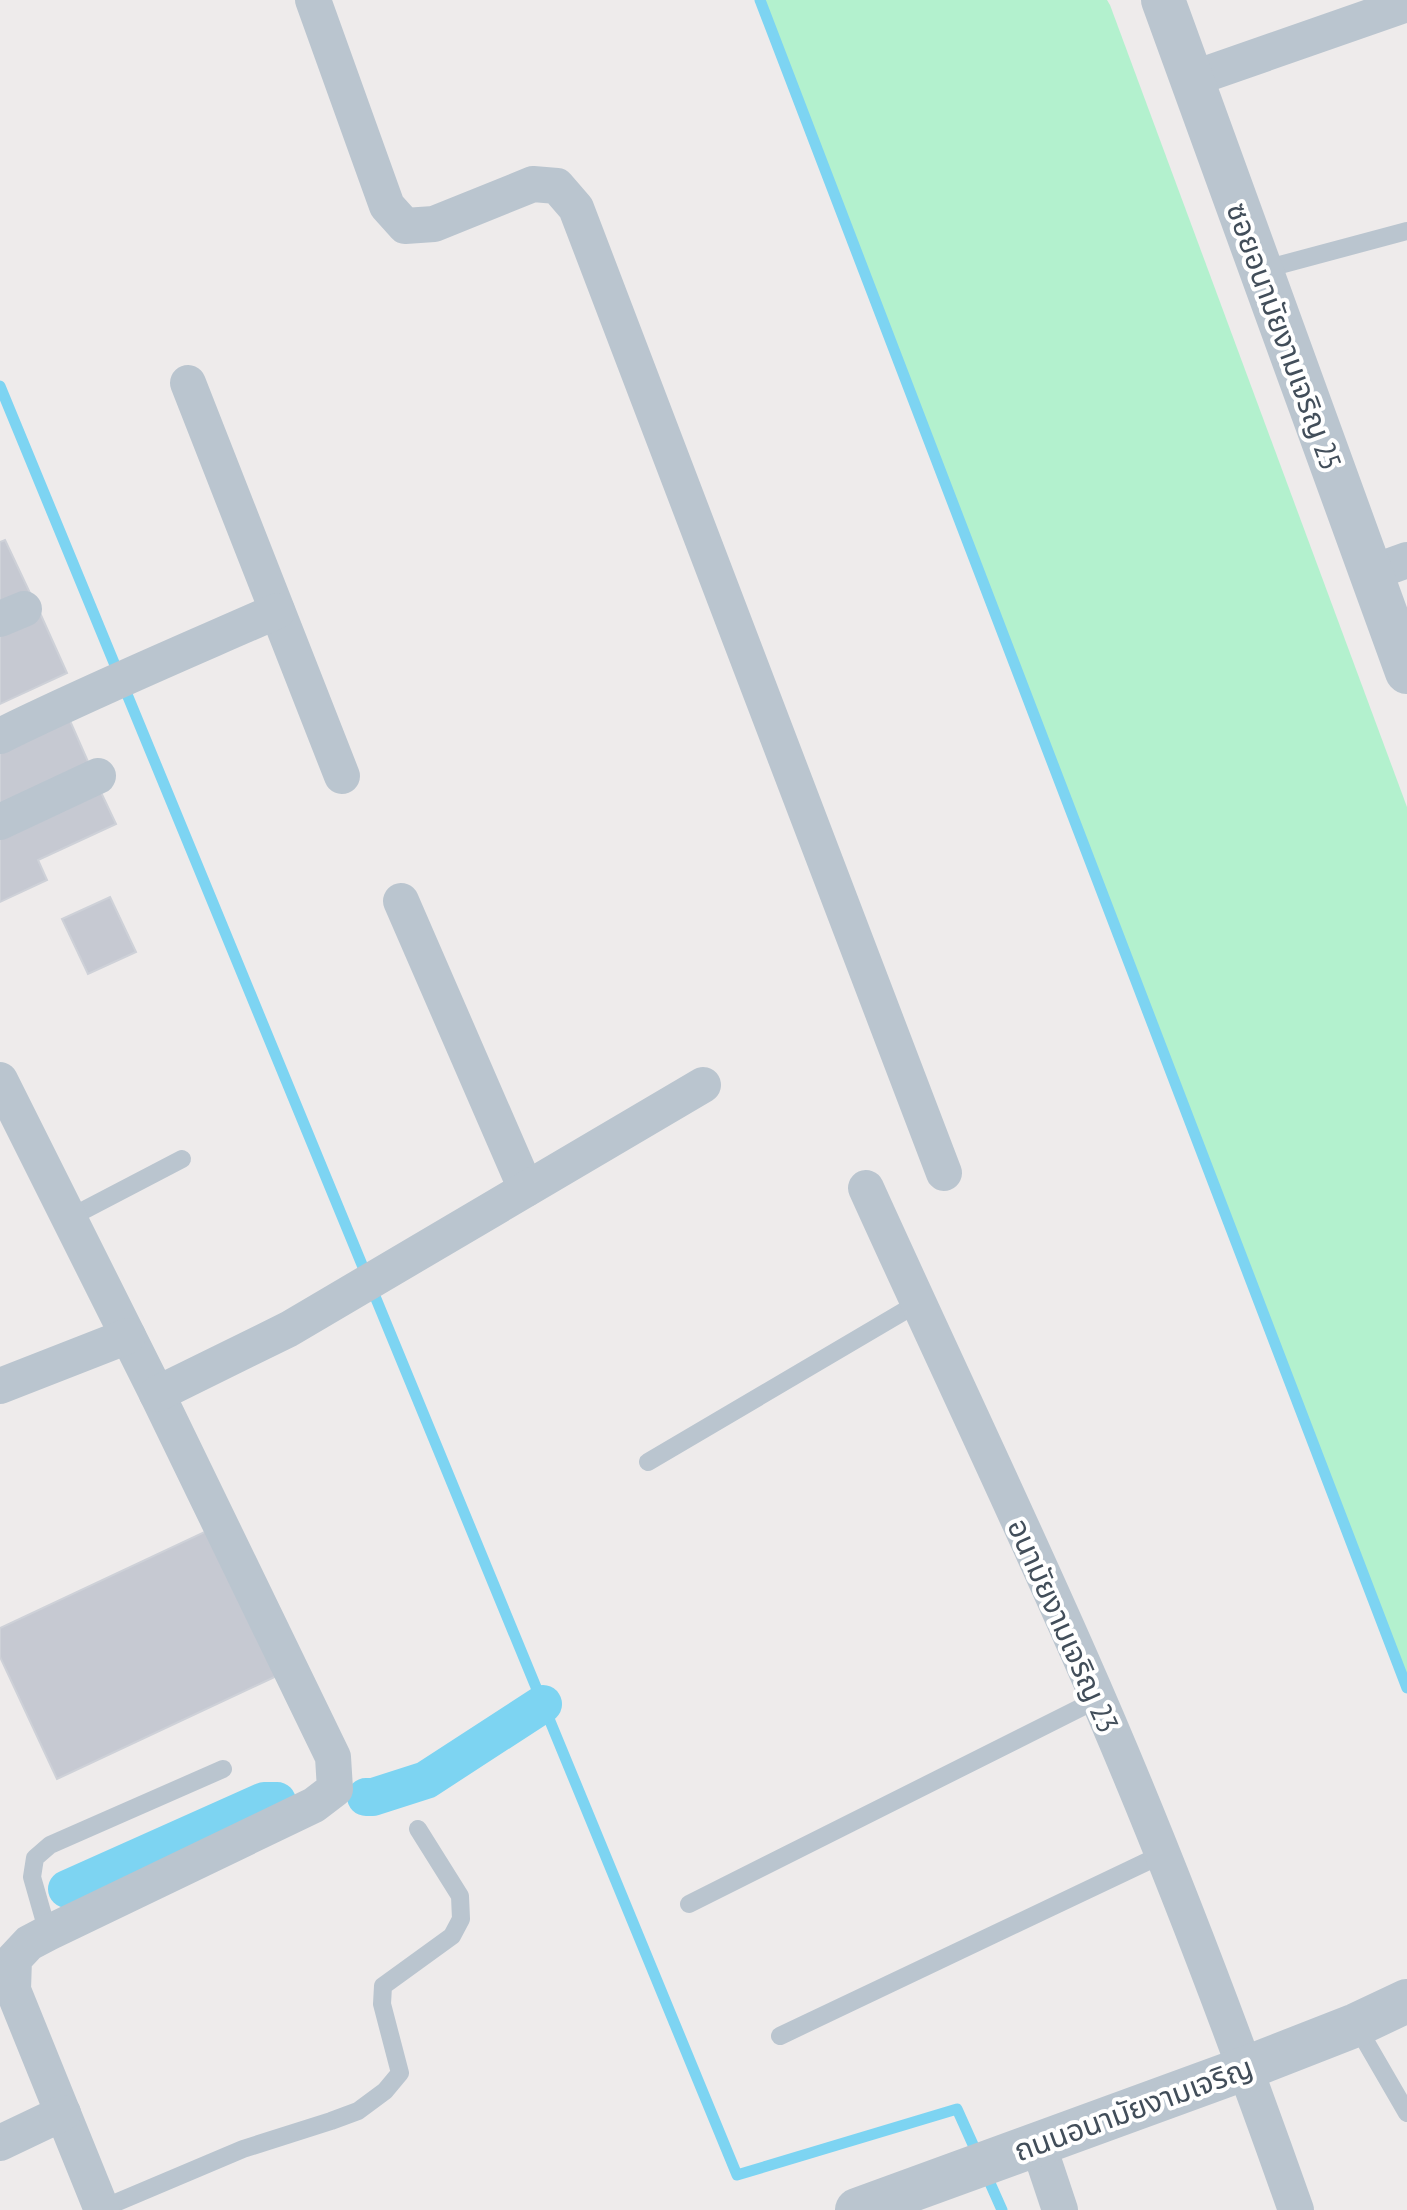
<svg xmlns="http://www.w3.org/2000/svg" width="1407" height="2210" viewBox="0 0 1407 2210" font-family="'PT Sans Narrow','Noto Sans Thai',sans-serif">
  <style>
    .green { fill: #b3f1ce }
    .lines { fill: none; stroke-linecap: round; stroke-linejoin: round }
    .stream { stroke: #7dd4f2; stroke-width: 11 }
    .canal { stroke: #7dd4f2; stroke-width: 38 }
    .building { fill: #c6c9d2; stroke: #ced1d8; stroke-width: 2 }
    .service { stroke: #bac5cf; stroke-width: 18 }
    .minor { stroke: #bac5cf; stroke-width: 36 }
    .tertiary { stroke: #bac5cf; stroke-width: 44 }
    .labels { text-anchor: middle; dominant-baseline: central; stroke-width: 8; stroke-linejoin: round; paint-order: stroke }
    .street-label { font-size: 30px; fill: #424e5a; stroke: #fff }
  </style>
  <rect width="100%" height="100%" fill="#eeebeb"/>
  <!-- green -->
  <path class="green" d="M760 0H1107L1110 5 1407 807V1688Z"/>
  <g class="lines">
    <!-- stream -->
    <g class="stream">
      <path d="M760 0 1407 1688"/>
      <path d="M0 386 737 2175 957 2109 979 2158"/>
      <path d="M986 2174 1002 2210"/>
    </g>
    <!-- canal -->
    <g class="canal">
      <path d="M366 1797H373L426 1780 543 1704"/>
      <path d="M67 1889 264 1801H277"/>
    </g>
  </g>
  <!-- building -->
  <g class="building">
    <path d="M5 540 30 593 0 607V542Z"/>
    <path d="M40 613 67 673 0 704V632Z"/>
    <path d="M67 714 93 773 0 817V745Z"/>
    <path d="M98 786 116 824 38 860 47 880 0 902V832Z"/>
    <path d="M110 897 136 952 88 974 62 919Z"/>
    <path d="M213 1528 281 1674 57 1779 0 1657V1628Z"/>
  </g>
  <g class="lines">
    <!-- service -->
    <g class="service">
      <path d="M1261 270 1407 231"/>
      <path d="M69 1218 182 1159"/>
      <path d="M648 1462 918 1303"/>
      <path d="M689 1904 1098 1699"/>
      <path d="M48 1933 32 1877 35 1858 50 1845 223 1769"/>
      <path d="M1356 2025 1407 2113"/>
      <path d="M780 2036 1163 1854"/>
      <path d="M101 2209 243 2149 331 2121 358 2111 385 2091 400 2073 382 2004 383 1986 452 1936 461 1919 460 1896 418 1829"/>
    </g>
    <!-- minor -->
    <g class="minor">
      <path d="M313 0 387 206 405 226 434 224 533 184 557 186 576 208 944 1173"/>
      <path d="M1192 79 1407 4"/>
      <path d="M188 383 342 776"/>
      <path d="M1371 573 1407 560"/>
      <path d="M0 619 24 609"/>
      <path d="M0 736C91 691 184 652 277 611"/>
      <path d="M0 822 98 776"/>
      <path d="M401 901 526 1189"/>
      <path d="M0 1080 157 1394 333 1757 335 1789 314 1805 48 1933 29 1943 14 1959 13 1990 102 2210"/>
      <path d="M866 1188C937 1345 1011 1500 1080 1657 1160 1838 1230 2023 1296 2210"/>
      <path d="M0 1386 128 1336"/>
      <path d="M157 1394 289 1329 703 1085"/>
      <path d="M0 2143 63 2113"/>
      <path d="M1038 2144 1060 2210"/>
    </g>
    <!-- tertiary -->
    <g class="tertiary">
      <path d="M1163 0 1407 672"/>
      <path d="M857 2210 1246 2068 1356 2025 1407 2001"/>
    </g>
  </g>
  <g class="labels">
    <!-- street labels -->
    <g class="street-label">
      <text transform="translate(1285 336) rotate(70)">ซอยอนามัยงามเจริญ 25</text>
      <text transform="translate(1064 1625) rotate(66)">อนามัยงามเจริญ 23</text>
      <text transform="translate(1133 2108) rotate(-20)">ถนนอนามัยงามเจริญ</text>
    </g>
  </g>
</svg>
